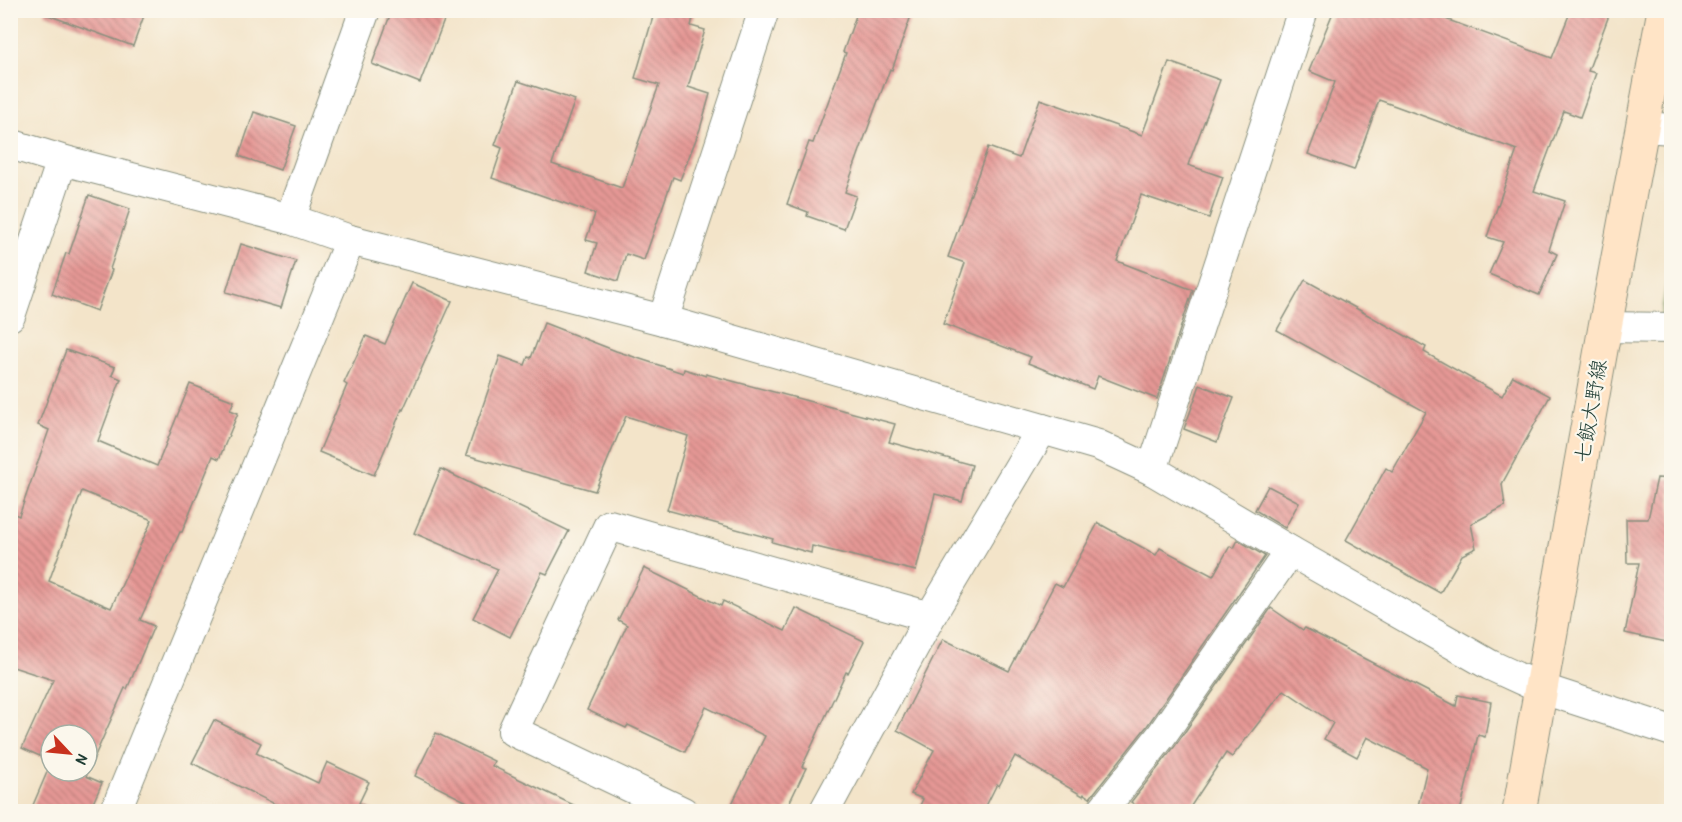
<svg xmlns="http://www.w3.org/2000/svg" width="1682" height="822" viewBox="0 0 1682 822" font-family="'Patrick Hand','Klee One',sans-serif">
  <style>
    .grass { fill: url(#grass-tufts); stroke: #62804f; stroke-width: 1.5 }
    .building { fill: url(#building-back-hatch); fill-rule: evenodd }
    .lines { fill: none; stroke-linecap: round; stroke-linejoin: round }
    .street-casing { stroke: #89907e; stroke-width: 32 }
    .secondary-casing { stroke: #89907e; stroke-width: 35 }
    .street { stroke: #fff; stroke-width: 30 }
    .secondary { stroke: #ffe4c6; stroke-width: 33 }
    .labels { text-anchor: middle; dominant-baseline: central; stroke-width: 4.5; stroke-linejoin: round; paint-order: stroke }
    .street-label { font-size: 21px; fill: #1f3d34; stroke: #fbf7ec }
  </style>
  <defs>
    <pattern id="grass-tufts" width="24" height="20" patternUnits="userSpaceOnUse" patternTransform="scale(1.5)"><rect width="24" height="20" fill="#a4c26a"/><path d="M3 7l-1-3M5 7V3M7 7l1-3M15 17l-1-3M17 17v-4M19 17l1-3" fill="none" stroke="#859f58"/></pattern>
    <pattern id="building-back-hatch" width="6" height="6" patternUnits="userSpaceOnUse" patternTransform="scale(1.5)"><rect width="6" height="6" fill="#e69895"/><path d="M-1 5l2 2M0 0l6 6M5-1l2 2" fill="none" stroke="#ba7d7a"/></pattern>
  </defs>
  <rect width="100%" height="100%" fill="#fbf7ec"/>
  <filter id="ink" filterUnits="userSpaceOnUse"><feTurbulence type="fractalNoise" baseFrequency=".0167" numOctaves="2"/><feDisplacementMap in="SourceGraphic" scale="12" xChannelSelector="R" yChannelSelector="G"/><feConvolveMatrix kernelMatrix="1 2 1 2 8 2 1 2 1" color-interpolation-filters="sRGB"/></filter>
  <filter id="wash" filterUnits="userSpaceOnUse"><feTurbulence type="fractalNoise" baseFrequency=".008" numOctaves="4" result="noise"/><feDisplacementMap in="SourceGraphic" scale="24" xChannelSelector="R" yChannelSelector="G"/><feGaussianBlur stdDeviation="1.35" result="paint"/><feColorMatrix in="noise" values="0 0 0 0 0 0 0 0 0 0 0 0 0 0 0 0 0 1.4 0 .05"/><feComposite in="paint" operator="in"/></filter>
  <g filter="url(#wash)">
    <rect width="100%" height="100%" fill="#f3e4c9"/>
    <!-- grass -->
    <path class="grass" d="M1671 256V315H1661Z"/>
    <g id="blocks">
      <!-- building -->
      <g class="building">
        <path d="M46 10H146L133 46 45 14Z"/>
        <path d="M392 10H448L420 83 372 64Z"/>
        <path d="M655 10H695L691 26 705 30 688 87 710 94 700 129 680 180 673 177 644 260 626 254 618 281 588 271 597 243 586 240 595 214 492 178 502 148 495 145 518 81 575 100 552 164 622 188 659 85 635 78Z"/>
        <path d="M858 10H913L892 70 890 69 873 114 845 192 856 196 844 229 807 216 808 212 787 204 809 142 813 143 846 53 843 52Z"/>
        <path d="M1334 10H1421L1552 58 1571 10H1611L1588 71 1596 73 1580 117 1564 111 1534 191 1565 201 1549 250 1557 254 1539 295 1489 274 1503 242 1487 237 1517 150 1379 100 1354 170 1308 154 1335 82 1309 71Z"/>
        <path d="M1169 62 1220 80 1188 165 1223 177 1209 218 1141 195 1117 261 1193 290 1157 399 1098 376 1093 389 1028 363 1031 357 943 324 965 263 948 257 988 147 1019 158 1040 99 1142 135Z"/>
        <path d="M254 112 296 126 280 170 239 156Z"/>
        <path d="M89 195 130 209 110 269 112 270 97 311 52 294 66 253 69 254Z"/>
        <path d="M241 244 296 261 281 308 226 292Z"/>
        <path d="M1305 280 1426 347 1424 352 1502 396 1513 376 1550 396 1502 484 1505 506 1471 524 1476 548 1462 555 1440 593 1346 540 1386 468 1392 472 1426 412 1277 330Z"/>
        <path d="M412 283 452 301 403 410 402 409 374 475 319 452 347 385 344 383 366 336 385 344Z"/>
        <path d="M544 323 616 351 683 373 684 369 706 376V374L895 424 889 442 972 465 962 501 935 494 916 571 812 546 811 553 772 542 773 539 667 510 688 436 626 416 595 491 466 455 500 356 525 365 528 357 531 358Z"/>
        <path d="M66 350 115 367 112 375 121 379 98 441 157 466 190 384 234 401 230 410 238 413 219 459 213 456 182 532H180L140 620 154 626 127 689 125 688 86 776 102 783 89 812H30L51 763V771H87V735H51V761L22 748 53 680 10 666V512L19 516 49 430 38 425ZM82 491 152 520 111 608 49 581Z"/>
        <path d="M1200 385 1234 398 1217 442 1184 429Z"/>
        <path d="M441 469 569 531 547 574 542 572 510 637 473 618 498 569 414 533Z"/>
        <path d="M1657 478 1671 479V643L1625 633 1639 563H1627L1626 519H1648Z"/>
        <path d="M1268 486 1299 502 1285 528 1255 510Z"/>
        <path d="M1098 523 1156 555 1160 548 1213 576 1230 546 1234 548 1238 540 1265 556 1147 726 1090 798 1084 794 1083 796 1015 756 999 786 997 784 983 812H917L923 799 911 794 934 750 897 730 943 639 1009 671 1055 583 1063 587Z"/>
        <path d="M644 568 721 606 723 601 785 631 796 608 864 641 848 673 846 672 802 767 806 768 785 812H728L765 736 706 707 685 752 628 725 626 728 587 710 627 625 618 620Z"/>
        <path d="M1271 608 1303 630 1305 628 1456 706 1458 695 1491 702 1485 737 1478 735 1460 812H1439L1418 806 1427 768 1367 737 1357 757 1324 739 1333 723 1284 690 1232 757 1226 753 1187 812H1145L1131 802 1175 746Z"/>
        <path d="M214 720 261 743 256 753 318 783 327 762 369 782 359 803 376 812H291L192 763Z"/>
        <path d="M436 733 494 761 492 766 588 812H487L415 776Z"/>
      </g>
    </g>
  </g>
  <g filter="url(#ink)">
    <use href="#blocks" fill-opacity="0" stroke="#89907e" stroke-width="1.5"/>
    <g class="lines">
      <defs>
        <g id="street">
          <path d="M1643 127 1672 129"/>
          <path d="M10 144 62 160 290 219 350 240 663 320 1098 445 1152 470 1290 551 1490 665 1540 688 1672 731"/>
          <path d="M290 219 365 10"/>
          <path d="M10 316 62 160"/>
          <path d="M663 320 764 10"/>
          <path d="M1605 327 1672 328"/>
          <path d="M1152 470 1303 10"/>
          <path d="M115 812 350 240"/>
          <path d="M683 812 513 731 609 525 930 617"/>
          <path d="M824 812 930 617 1042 429"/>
          <path d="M1101 812 1161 736 1290 551"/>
        </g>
        <path id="secondary" d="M1519 812 1605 327 1664 10"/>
      </defs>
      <!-- street casing -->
      <use href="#street" class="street-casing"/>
      <!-- secondary casing -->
      <use href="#secondary" class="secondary-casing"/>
      <!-- street -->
      <use href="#street" class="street"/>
      <!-- secondary -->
      <use href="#secondary" class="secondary"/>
    </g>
  </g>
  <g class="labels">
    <!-- street labels -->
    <g class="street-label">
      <text transform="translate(1590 411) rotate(-80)">七飯大野線</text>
    </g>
  </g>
  <!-- margin -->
  <rect width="1682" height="822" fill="none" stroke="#fbf7ec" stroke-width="36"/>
  <!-- north arrow -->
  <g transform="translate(69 753) rotate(116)"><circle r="28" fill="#fbf7ec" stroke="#a3ada2" stroke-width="1.5"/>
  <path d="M0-4.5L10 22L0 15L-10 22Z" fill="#c8321e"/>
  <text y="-9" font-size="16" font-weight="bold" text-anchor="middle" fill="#1f3d34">N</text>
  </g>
</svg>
